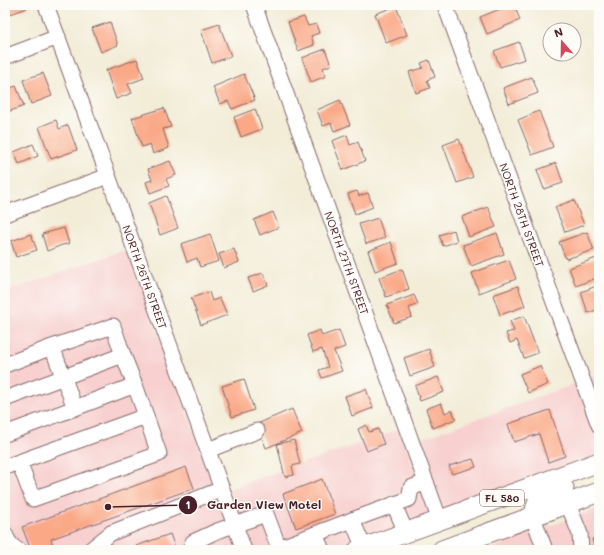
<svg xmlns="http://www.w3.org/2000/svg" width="604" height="555" viewBox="0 0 604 555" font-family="Mali,sans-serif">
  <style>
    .built { fill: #f7d0cf }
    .building { fill: #faa886 }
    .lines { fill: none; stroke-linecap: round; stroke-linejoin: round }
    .minor-casing { stroke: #856768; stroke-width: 17 }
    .major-casing { stroke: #856768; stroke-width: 21 }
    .minor { stroke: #fff; stroke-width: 15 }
    .major { stroke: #fff; stroke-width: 19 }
    .labels { text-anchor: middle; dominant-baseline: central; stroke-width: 3; stroke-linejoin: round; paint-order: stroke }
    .shield { fill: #fdfcf7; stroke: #806168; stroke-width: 1 }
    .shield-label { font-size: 10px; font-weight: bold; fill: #4a1f2b }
    .street-label { font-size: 11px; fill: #4a1f2b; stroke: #fdfcf7 }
    .leader { fill: none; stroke: #4a1f2b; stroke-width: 1.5 }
    .callout-dot { fill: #4a1f2b; stroke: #fdfcf7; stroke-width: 1.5 }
    .mark-label { font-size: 12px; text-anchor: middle; font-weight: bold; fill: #fff }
    .callout-label { font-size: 12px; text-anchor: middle; font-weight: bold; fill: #4a1f2b; stroke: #fdfcf7; stroke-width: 3; stroke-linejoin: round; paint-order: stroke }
  </style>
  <rect width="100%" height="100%" fill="#fdfcf7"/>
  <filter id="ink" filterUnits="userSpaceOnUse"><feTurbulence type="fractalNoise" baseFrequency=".025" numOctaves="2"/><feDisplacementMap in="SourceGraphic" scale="8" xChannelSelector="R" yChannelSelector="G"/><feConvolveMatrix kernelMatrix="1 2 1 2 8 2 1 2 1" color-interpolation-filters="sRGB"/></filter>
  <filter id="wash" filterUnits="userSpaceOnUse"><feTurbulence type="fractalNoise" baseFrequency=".012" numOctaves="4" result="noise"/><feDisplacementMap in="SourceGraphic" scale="16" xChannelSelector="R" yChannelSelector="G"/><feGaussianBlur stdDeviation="0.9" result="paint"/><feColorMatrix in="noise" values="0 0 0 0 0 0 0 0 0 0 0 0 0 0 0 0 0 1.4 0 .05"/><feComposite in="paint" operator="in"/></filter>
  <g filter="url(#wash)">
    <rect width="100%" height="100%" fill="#f3edd8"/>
    <!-- built -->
    <g class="built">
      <path d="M128 249 237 550H5V292Z"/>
      <path d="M599 375V407L589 379Z"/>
      <path d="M577 383 599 443V454L443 511 417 439H421Z"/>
      <path d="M400 429 431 515 336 550H251L229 489Z"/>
      <path d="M599 508V550H552L544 528Z"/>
      <path d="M532 533 538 550H485Z"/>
    </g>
    <g id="blocks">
      <!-- building -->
      <g class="building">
        <path d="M5 5H26L27 8 5 16Z"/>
        <path d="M510 5H514L520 20 487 34 480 17Z"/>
        <path d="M396 6 407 35 386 43 375 14Z"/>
        <path d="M304 17 308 26 316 24 319 33 311 36 314 45 298 51 288 22Z"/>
        <path d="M110 22 118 45 101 52 92 28Z"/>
        <path d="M219 24 231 56 212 63 201 30Z"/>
        <path d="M519 42 525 59 500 67 494 51Z"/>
        <path d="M325 49 331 65 323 68 326 76 311 82 302 58Z"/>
        <path d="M137 59 144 78 128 84 132 93 116 99 106 70Z"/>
        <path d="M429 60 435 77 427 80 430 88 416 93 409 72 423 68 421 63Z"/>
        <path d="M43 73 52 96 31 104 23 80Z"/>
        <path d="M244 74 255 100 232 109 228 101 220 104 213 87Z"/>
        <path d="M532 77 538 93 509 104 503 88Z"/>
        <path d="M16 86 24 106 5 113V90Z"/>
        <path d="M340 100 350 125 334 131 331 123 323 126 317 110Z"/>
        <path d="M164 108 171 127 163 129 169 148 153 154 150 144 142 147 132 118Z"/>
        <path d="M255 109 262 129 241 137 234 117Z"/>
        <path d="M539 111 553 147 532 155 518 120Z"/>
        <path d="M56 120 59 129 68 125 77 150 51 159 39 127Z"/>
        <path d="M347 135 350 145 358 142 365 161 343 170 332 141Z"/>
        <path d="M459 139 473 177 457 183 443 145Z"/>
        <path d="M33 144 38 156 19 164 14 152Z"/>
        <path d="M5 158 10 172 5 174Z"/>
        <path d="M170 161 176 175 166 179 169 186 150 193 146 182 152 180 148 169Z"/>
        <path d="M556 163 563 183 544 189 537 170Z"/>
        <path d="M357 191 359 196 368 193 373 207 355 214 348 194Z"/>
        <path d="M166 196 178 228 160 235 149 203Z"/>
        <path d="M574 200 584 225 565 232 555 207Z"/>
        <path d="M488 207 496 227 469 237 462 217Z"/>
        <path d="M273 212 279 227 260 235 254 220Z"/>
        <path d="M378 218 385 238 366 244 359 224Z"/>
        <path d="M64 228 69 244 62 245 47 251 42 234Z"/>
        <path d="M454 230 457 241 443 246 439 235Z"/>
        <path d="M587 232 594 250 566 259 559 242Z"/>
        <path d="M497 233 504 254 471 266 463 245Z"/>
        <path d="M31 234 37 250 16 257 11 241Z"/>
        <path d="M210 234 219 261 200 267 197 258 187 262 181 244Z"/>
        <path d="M391 242 398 263 375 271 368 251Z"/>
        <path d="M234 249 239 262 224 268 219 254Z"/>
        <path d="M599 257V277L576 286 569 268Z"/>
        <path d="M509 260 516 279 479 293 472 273Z"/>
        <path d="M402 269 409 289 386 297 379 278Z"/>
        <path d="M263 273 268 285 253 291 248 278Z"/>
        <path d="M599 285V309L588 313 581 292Z"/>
        <path d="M518 286 525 306 500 315 493 295Z"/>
        <path d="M209 292 212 301 220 298 227 315 201 325 191 298Z"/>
        <path d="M414 295 418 304 409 308 412 317 394 323 387 305Z"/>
        <path d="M524 316 538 353 524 358 517 340 510 343 506 333 514 331 510 321Z"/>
        <path d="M320 330 322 336 339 330 345 347 334 351 342 371 322 378 319 370 328 367 322 349 313 352 307 335Z"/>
        <path d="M429 349 435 367 410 376 404 358Z"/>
        <path d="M540 366 548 384 528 393 520 374Z"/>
        <path d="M438 377 444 392 420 401 415 386Z"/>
        <path d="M244 379 254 410 232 417 222 386Z"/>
        <path d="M366 389 373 408 352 416 345 396Z"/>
        <path d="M441 403 445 413 452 410 456 419 433 428 426 409Z"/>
        <path d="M292 409 302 433 266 448 257 424Z"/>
        <path d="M550 410 565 456 548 462 539 434 514 442 508 424Z"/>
        <path d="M366 425 369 432 378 429 384 444 367 451 358 429Z"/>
        <path d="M294 440 300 464 292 466 294 475 285 477 277 444Z"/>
        <path d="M473 459 476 467 452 474 449 466Z"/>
        <path d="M186 467 194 488 51 539 55 550H31L22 527Z"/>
        <path d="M322 479 335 514 296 528 283 494Z"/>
        <path d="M170 534 176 550H138L136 546Z"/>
        <path d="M599 537V550H596L592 539Z"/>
      </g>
    </g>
  </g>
  <g filter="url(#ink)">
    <use href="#blocks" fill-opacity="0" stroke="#856768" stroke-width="1"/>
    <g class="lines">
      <defs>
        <g id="minor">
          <path d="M46 5 244 550"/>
          <path d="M254 5 440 521"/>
          <path d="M445 5 599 425"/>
          <path d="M5 57 58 37"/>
          <path d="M5 214 108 176"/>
          <path d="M52 347 113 326 123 355"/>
          <path d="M5 365 52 347 75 408 5 434"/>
          <path d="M5 399 123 355 135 385"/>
          <path d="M75 408 135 385 146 416"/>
          <path d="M208 450 257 431"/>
          <path d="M5 467 146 416 159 454 33 499 19 462"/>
          <path d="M394 504 406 533"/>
          <path d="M568 504 580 534 581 550"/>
          <path d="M533 517 545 550"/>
          <path d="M352 520 409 499 411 488 426 482"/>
          <path d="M5 534C8 542 11 547 18 550"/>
          <path d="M315 534 322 550"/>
          <path d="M90 550 111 533 222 489"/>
          <path d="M190 550 193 542 217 531 266 514 279 548 352 520 364 548"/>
        </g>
        <g id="major">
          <path d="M533 517 538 500 547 494 564 488"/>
          <path d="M358 550 599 462"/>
          <path d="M442 550 599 492"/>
        </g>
      </defs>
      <!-- minor casing -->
      <use href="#minor" class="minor-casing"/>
      <!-- major casing -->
      <use href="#major" class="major-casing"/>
      <!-- minor -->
      <use href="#minor" class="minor"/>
      <!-- major -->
      <use href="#major" class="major"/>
    </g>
  </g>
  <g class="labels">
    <!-- shield labels -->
    <rect class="shield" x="480" y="490" width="44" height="16" rx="3"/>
    <g class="shield-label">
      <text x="502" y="498">FL 580</text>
    </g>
    <!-- street labels -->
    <g class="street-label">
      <text transform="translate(522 215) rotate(70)">NORTH 28TH STREET</text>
      <text transform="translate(347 263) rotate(70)">NORTH 27TH STREET</text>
      <text transform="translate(145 277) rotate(70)">NORTH 26TH STREET</text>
    </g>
  </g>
  <!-- callouts -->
  <path class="leader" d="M108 507L188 505"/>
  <g class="callout-dot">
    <circle cx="108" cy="507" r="4"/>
    <circle cx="188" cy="505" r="10"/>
  </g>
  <g class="mark-label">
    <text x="188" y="509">1</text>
  </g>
  <g class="callout-label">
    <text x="264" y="509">Garden View Motel</text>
  </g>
  <!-- margin -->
  <rect width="604" height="555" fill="none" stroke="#fdfcf7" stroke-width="20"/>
  <!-- north arrow -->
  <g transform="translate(562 42) rotate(340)"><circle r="19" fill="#fdfcf7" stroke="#b5a4a5"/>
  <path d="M0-3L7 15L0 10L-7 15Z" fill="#d1495b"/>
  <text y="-6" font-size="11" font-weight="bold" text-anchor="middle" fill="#4a1f2b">N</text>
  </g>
</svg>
